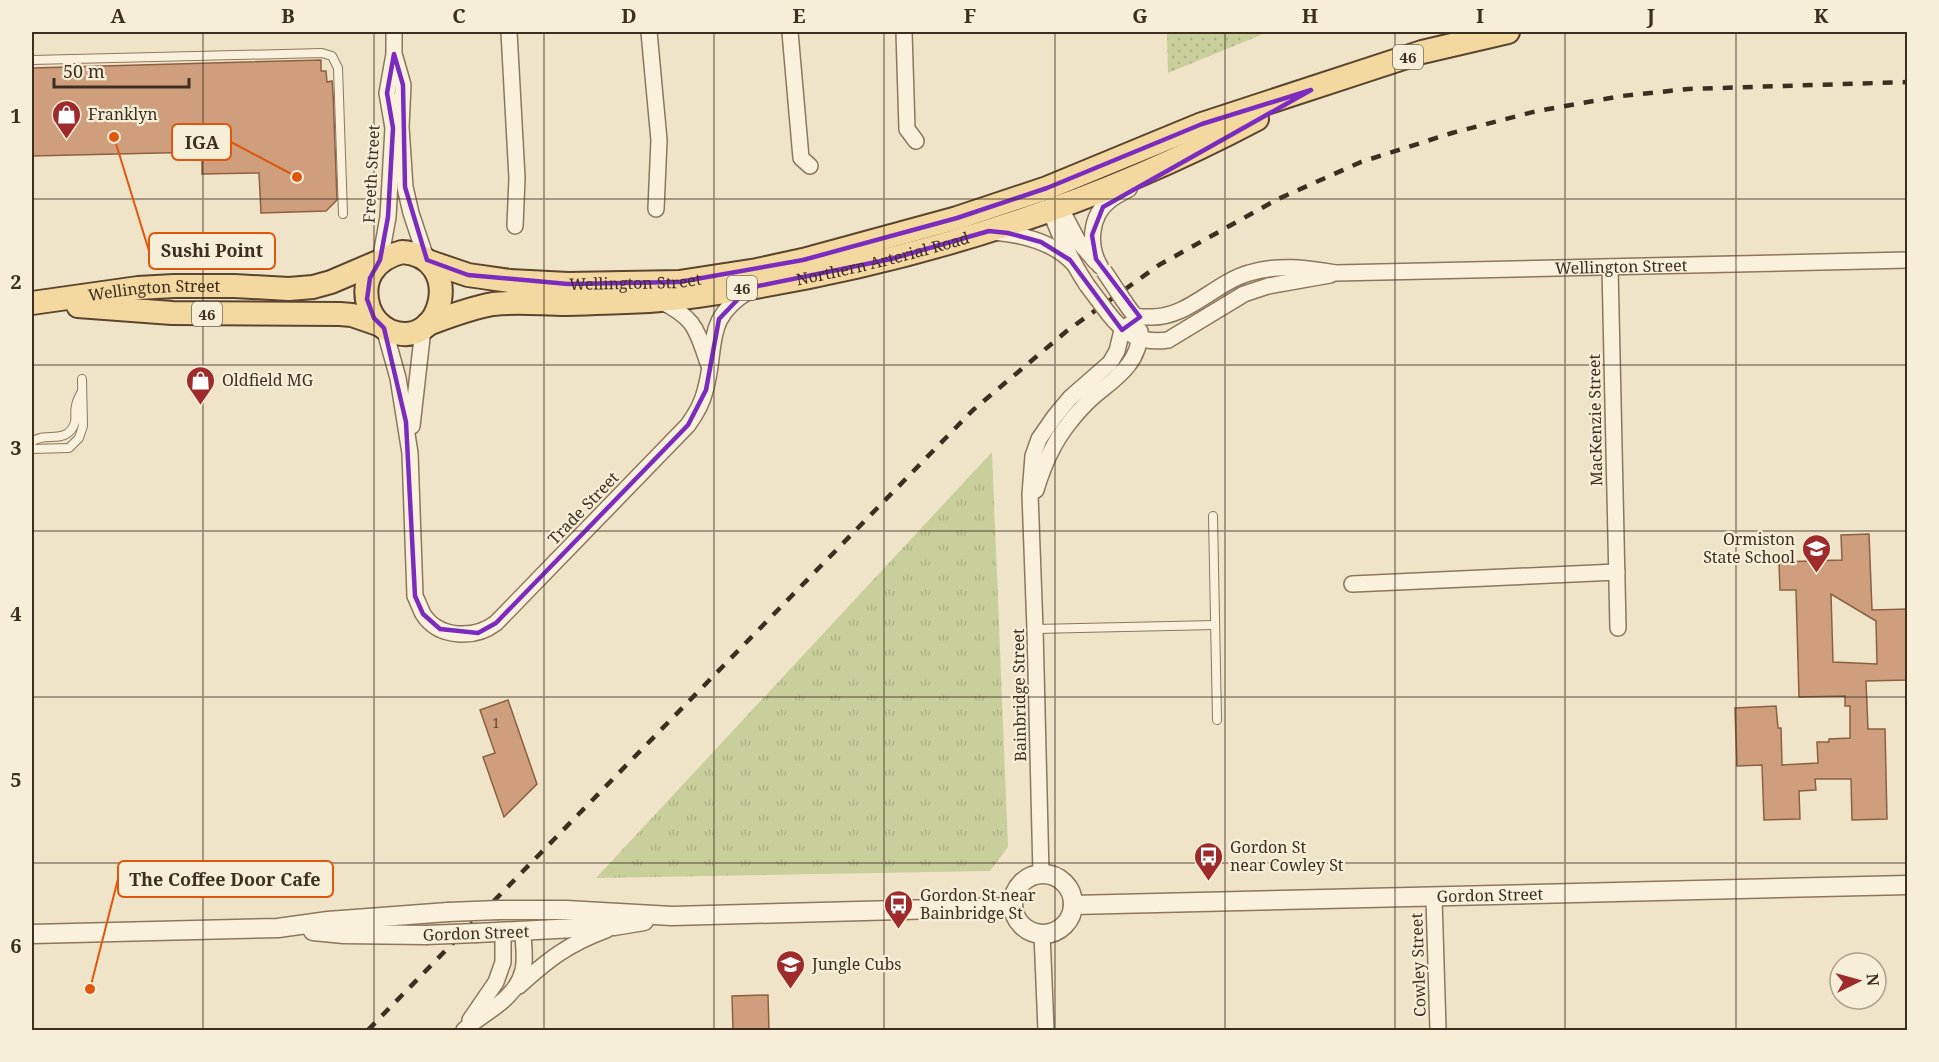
<svg xmlns="http://www.w3.org/2000/svg" width="1939" height="1062" viewBox="0 0 1939 1062" font-family="'Noto Serif',serif">
  <style>
    .grass { fill: url(#grass-dots) }
    .park { fill: url(#park-tufts) }
    .building { fill: #cf9f7d; stroke: #8d5f41; stroke-width: 1.5; fill-rule: evenodd }
    .lines { fill: none; stroke-linecap: round; stroke-linejoin: round }
    .service-casing { stroke: #8d765c; stroke-width: 10 }
    .minor-casing { stroke: #8d765c; stroke-width: 18 }
    .tertiary-casing { stroke: #8d765c; stroke-width: 21 }
    .primary-casing { stroke: #5b4430; stroke-width: 26 }
    .service { stroke: #faf1dc; stroke-width: 8 }
    .minor { stroke: #faf1dc; stroke-width: 15 }
    .tertiary { stroke: #faf1dc; stroke-width: 18 }
    .primary { stroke: #f3d9a0; stroke-width: 22 }
    .rail { stroke: #3d2e20; stroke-width: 4.5; stroke-dasharray: 10 10; stroke-linecap: butt }
    .minor-bridge-casing { stroke: #8d765c; stroke-width: 18; stroke-linecap: butt }
    .tertiary-bridge-casing { stroke: #8d765c; stroke-width: 21; stroke-linecap: butt }
    .minor-bridge { stroke: #faf1dc; stroke-width: 15 }
    .tertiary-bridge { stroke: #faf1dc; stroke-width: 18 }
    .marked { fill: none; stroke: #7b2cbf; stroke-width: 4.5; stroke-linejoin: round }
    .grid { fill: none; stroke: #3d2e20; stroke-width: 1.5; stroke-opacity: 0.55 }
    .labels { text-anchor: middle; dominant-baseline: central; stroke-width: 4.5; stroke-linejoin: round; paint-order: stroke }
    .number-label { font-size: 14px; fill: #624a37 }
    .shield { fill: #f7eed8; stroke: #756857; stroke-width: 1.5 }
    .shield-label { font-size: 15px; font-weight: bold; fill: #3d2e20 }
    .poi-label { font-size: 16px; fill: #3d2e20; stroke: #f7eed8; text-anchor: start }
    .street-label { font-size: 16px; fill: #3d2e20; stroke: #f7eed8 }
    .leader { fill: none; stroke: #df570d; stroke-width: 2 }
    .callout-dot { fill: #df570d; stroke: #f7eed8; stroke-width: 2 }
    .callout { fill: #f7eed8; stroke: #df570d; stroke-width: 2 }
    .callout-label { font-size: 18px; text-anchor: middle; font-weight: bold; fill: #3d2e20 }
    .neatline { fill: none; stroke: #3d2e20; stroke-width: 2 }
    .grid-label { font-size: 20px; text-anchor: middle; font-weight: bold; fill: #3d2e20 }
  </style>
  <defs>
    <pattern id="grass-dots" width="8" height="8" patternUnits="userSpaceOnUse" patternTransform="scale(1.5)"><rect width="8" height="8" fill="#c9cf9b"/><path d="M2 2h.1M6 6h.1" fill="none" stroke="#aeb285" stroke-width="1.8" stroke-linecap="round"/></pattern>
    <pattern id="park-tufts" width="24" height="20" patternUnits="userSpaceOnUse" patternTransform="scale(1.5)"><rect width="24" height="20" fill="#c9cf9b"/><path d="M3 7l-1-3M5 7V3M7 7l1-3M15 17l-1-3M17 17v-4M19 17l1-3" fill="none" stroke="#aeb285"/></pattern>
  </defs>
  <rect width="100%" height="100%" fill="#f0e4c8"/>
  <!-- grass -->
  <path class="grass" d="M1167 32H1268L1168 73Z"/>
  <!-- park -->
  <path class="park" d="M992 452 1008 847 990 871 596 878Z"/>
  <!-- building -->
  <g class="building">
    <path d="M321 60V71H326L327 82 332 81 333 92 337 200 326 211 261 213 259 173 202 174V152L32 156V68Z"/>
    <path d="M1869 534 1872 610 1908 609V680L1866 681 1868 729H1885L1887 819 1852 820 1851 779H1815L1816 790 1799 791 1800 819 1764 820 1762 765 1737 766 1735 708 1776 706 1778 728H1781L1782 765 1818 763 1817 742H1829V739L1850 738V706H1845V696L1799 697 1796 590H1780L1779 562 1842 560 1841 535ZM1831 594 1876 621 1877 664 1833 662Z"/>
    <path d="M508 700 537 784 504 817 483 757 495 753 480 710Z"/>
    <path d="M768 995 769 1030H733L732 996Z"/>
  </g>
  <g class="lines">
    <defs>
      <g id="service">
        <path d="M32 60 322 53 332 56 338 68 343 214"/>
        <path d="M32 442C44 431 65 445 74 425 77 419 74 412 76 406 76 402 79 397 81 393"/>
        <path d="M32 449 69 448 79 438 83 426 82 379"/>
        <path d="M1213 516 1217 720"/>
        <path d="M1035 629 1215 625"/>
      </g>
      <g id="minor">
        <path d="M509 32 517 178 515 226"/>
        <path d="M649 32 659 140 656 209"/>
        <path d="M790 32 801 158 810 166"/>
        <path d="M904 32 907 129 916 141"/>
        <path d="M395 57 403 85 401 127 405 187 411 213 426 258"/>
        <path d="M1060 207 1078 241 1096 262"/>
        <path d="M1050 210C1060 237 1071 261 1087 285"/>
        <path d="M992 232C1020 234 1054 242 1074 264"/>
        <path d="M380 261 388 217 393 128 387 93 394 54V32"/>
        <path d="M1100 266C1088 246 1090 216 1109 201 1115 196 1123 192 1129 189"/>
        <path d="M1610 267 1618 628"/>
        <path d="M660 301C695 318 696 328 708 363"/>
        <path id="s1" d="M1124 301C1127 305 1131 312 1135 315 1139 318 1145 317 1149 317 1187 319 1214 283 1249 273 1278 264 1307 268 1336 273L1908 260"/>
        <path d="M1108 313C1124 334 1141 344 1168 340L1244 294 1268 286 1330 275"/>
        <path d="M384 328 398 378 410 453 415 596C418 602 420 608 423 614 439 639 475 639 496 623L688 425C696 414 702 404 705 391 718 347 702 318 751 290"/>
        <path d="M412 426 423 329"/>
        <path d="M1036 490C1043 466 1053 443 1069 423 1076 414 1085 404 1094 396 1116 378 1140 363 1140 331"/>
        <path d="M1352 584 1617 572"/>
        <path d="M1041 874 1035 629 1030 494 1033 456 1039 439 1055 416 1070 398 1110 363 1117 351 1122 330 1140 317"/>
        <path d="M1434 898 1438 1030"/>
        <path d="M1042 934 1046 1030"/>
        <path d="M519 986C549 959 568 944 606 930"/>
        <path d="M470 1020 496 982 503 962V933"/>
        <path d="M464 1030C484 1012 516 1000 523 970 526 958 523 944 523 932"/>
      </g>
      <g id="tertiary">
        <circle cx="1043" cy="904" r="30"/>
        <path id="s2" d="M1073 905 1908 885"/>
        <path d="M499 910H566L672 916 1013 907"/>
        <path d="M313 931 344 934 426 935"/>
        <path d="M477 933 614 926 644 921"/>
        <path d="M32 934 278 928 328 921 448 912"/>
      </g>
      <g id="primary">
        <path d="M402 252C465 256 444 352 390 331 379 326 373 319 369 308 360 279 375 259 402 252Z"/>
        <path id="s3" d="M430 262 468 275 510 281 568 284 679 282 757 270 803 260 957 218 1047 188 1202 124 1422 52 1508 32"/>
        <path id="s4" d="M32 303 138 288 174 286H235L289 289 313 287 331 282 378 262"/>
        <path d="M78 306 172 313 340 314 352 315 378 324"/>
        <path id="s5" d="M428 324C450 316 470 308 493 304 516 301 542 304 566 304 610 303 653 302 697 296 892 269 1083 211 1257 119"/>
      </g>
    </defs>
    <!-- service casing -->
    <use href="#service" class="service-casing"/>
    <!-- minor casing -->
    <use href="#minor" class="minor-casing"/>
    <!-- tertiary casing -->
    <use href="#tertiary" class="tertiary-casing"/>
    <!-- primary casing -->
    <use href="#primary" class="primary-casing"/>
    <!-- service -->
    <use href="#service" class="service"/>
    <!-- minor -->
    <use href="#minor" class="minor"/>
    <!-- tertiary -->
    <use href="#tertiary" class="tertiary"/>
    <!-- primary -->
    <use href="#primary" class="primary"/>
    <!-- rail -->
    <path class="rail" d="M368 1030 973 410 1068 330 1159 265 1278 199 1361 162 1452 133 1537 111 1622 96 1688 89 1908 82"/>
    <defs>
      <g id="minor-bridge">
        <path d="M1104 271 1124 301"/>
        <path d="M1087 285 1108 313"/>
      </g>
      <g id="tertiary-bridge">
        <path d="M448 912 499 910"/>
        <path d="M426 935 477 933"/>
      </g>
    </defs>
    <!-- minor-bridge casing -->
    <use href="#minor-bridge" class="minor-bridge-casing"/>
    <!-- tertiary-bridge casing -->
    <use href="#tertiary-bridge" class="tertiary-bridge-casing"/>
    <!-- minor-bridge -->
    <use href="#minor-bridge" class="minor-bridge"/>
    <!-- tertiary-bridge -->
    <use href="#tertiary-bridge" class="tertiary-bridge"/>
  </g>
  <!-- marked area -->
  <path class="marked" d="M394 54 403 85 405 187 427 260 468 275 568 284 679 282 803 260 957 218 1047 188 1202 124 1311 90 1103 207 1092 235 1096 259 1140 317 1122 330 1070 260 1041 242 1008 233 989 231 891 259 758 286 742 295 719 319 706 390 688 425 496 623 478 633 440 629 423 614 415 596 406 422 384 328 374 318 367 299 370 278 380 260 388 217 393 128 387 93Z"/>
  <!-- grid -->
  <path class="grid" d="M203 32V1030M374 32V1030M544 32V1030M714 32V1030M884 32V1030M1055 32V1030M1225 32V1030M1395 32V1030M1565 32V1030M1736 32V1030M32 199H1908M32 365H1908M32 531H1908M32 697H1908M32 863H1908"/>
  <!-- icons -->
  <defs>
    <symbol id="shop-pin" viewBox="-11 -11 22 30"><path d="M0 17L-7.5 6A9.5 9.5 0 1 1 7.5 6Z" fill="#9e2a2b" stroke="#f7eed8"/><path d="M-5-2.5h2.3a2.7 3.5 0 0 1 5.4 0H5L5.5 6h-11ZM-1.5-2.5h3a1.5 2.3 0 0 0-3 0Z" fill="#fff"/></symbol>
    <symbol id="school-pin" viewBox="-11 -11 22 30"><path d="M0 17L-7.5 6A9.5 9.5 0 1 1 7.5 6Z" fill="#9e2a2b" stroke="#f7eed8"/><path d="M0-5L7-2L0 1L-7-2ZM-4 1L0 2.5L4 1V4Q0 6-4 4Z" fill="#fff"/></symbol>
    <symbol id="bus-pin" viewBox="-11 -11 22 30"><path d="M0 17L-7.5 6A9.5 9.5 0 1 1 7.5 6Z" fill="#9e2a2b" stroke="#f7eed8"/><path d="M-5-6H5V4H4V6H2V4H-2V6H-4V4H-5ZM-3.5-4V0h7V-4ZM-3.5 1.2v1.5H-2V1.2ZM2 1.2v1.5H3.5V1.2Z" fill="#fff"/></symbol>
  </defs>
  <g fill-rule="evenodd">
    <use href="#shop-pin" x="50" y="98" width="33" height="45"/>
    <use href="#shop-pin" x="184" y="364" width="33" height="45"/>
    <use href="#school-pin" x="1800" y="532" width="33" height="45"/>
    <use href="#bus-pin" x="1192" y="840" width="33" height="45"/>
    <use href="#bus-pin" x="882" y="888" width="33" height="45"/>
    <use href="#school-pin" x="774" y="948" width="33" height="45"/>
  </g>
  <g class="labels">
    <!-- number labels -->
    <g class="number-label">
      <text x="496" y="722">1</text>
    </g>
    <!-- shield labels -->
    <g class="shield">
      <rect x="1393" y="45" width="30" height="24" rx="4.5"/>
      <rect x="727" y="276" width="30" height="24" rx="4.5"/>
      <rect x="192" y="302" width="30" height="24" rx="4.5"/>
    </g>
    <g class="shield-label">
      <text x="1408" y="57">46</text>
      <text x="742" y="288">46</text>
      <text x="207" y="314">46</text>
    </g>
    <!-- poi labels -->
    <g class="poi-label">
      <text x="88" y="114">Franklyn</text>
      <text x="222" y="380">Oldfield MG</text>
      <text x="1795" y="539" text-anchor="end">Ormiston<tspan x="1795" dy="18">State School</tspan></text>
      <text x="1230" y="847">Gordon St<tspan x="1230" dy="18">near Cowley St</tspan></text>
      <text x="920" y="895">Gordon St near<tspan x="920" dy="18">Bainbridge St</tspan></text>
      <text x="812" y="964">Jungle Cubs</text>
    </g>
    <!-- street labels -->
    <g class="street-label">
      <text transform="translate(371 174) rotate(-87)">Freeth Street</text>
      <text stroke="none"><textPath href="#s5" startOffset="462">Northern Arterial Road</textPath></text>
      <text stroke="none"><textPath href="#s1" startOffset="516">Wellington Street</textPath></text>
      <text stroke="none"><textPath href="#s3" startOffset="208">Wellington Street</textPath></text>
      <text stroke="none"><textPath href="#s4" startOffset="123">Wellington Street</textPath></text>
      <text transform="translate(1595 420) rotate(-91)">MacKenzie Street</text>
      <text transform="translate(583 508) rotate(-46)">Trade Street</text>
      <text transform="translate(1019 695) rotate(-91)">Bainbridge Street</text>
      <text stroke="none"><textPath href="#s2" startOffset="417">Gordon Street</textPath></text>
      <text transform="translate(476 933) rotate(-2)">Gordon Street</text>
      <text transform="translate(1418 965) rotate(-92)">Cowley Street</text>
    </g>
  </g>
  <!-- callouts -->
  <path class="leader" d="M297 177L231 142M114 137L149 251M90 989L118 879"/>
  <g class="callout-dot">
    <circle cx="297" cy="177" r="6"/>
    <circle cx="114" cy="137" r="6"/>
    <circle cx="90" cy="989" r="6"/>
  </g>
  <g class="callout">
    <rect x="172" y="124" width="59" height="36" rx="6"/>
    <rect x="149" y="233" width="126" height="36" rx="6"/>
    <rect x="118" y="861" width="215" height="36" rx="6"/>
  </g>
  <g class="callout-label">
    <text x="202" y="149">IGA</text>
    <text x="212" y="257">Sushi Point</text>
    <text x="225" y="886">The Coffee Door Cafe</text>
  </g>
  <!-- border -->
  <rect width="1939" height="1062" fill="none" stroke="#f7eed8" stroke-width="66"/>
  <!-- north arrow -->
  <g transform="translate(1858 981) rotate(85)"><circle r="28" fill="#f7eed8" stroke="#ada18e" stroke-width="1.5"/>
  <path d="M0-4.5L10 22L0 15L-10 22Z" fill="#9e2a2b"/>
  <text y="-9" font-size="16" font-weight="bold" text-anchor="middle" fill="#3d2e20">N</text>
  </g>
  <!-- scale -->
  <path d="M54 78v9h135v-9" fill="none" stroke="#3d2e20" stroke-width="3"/>
  <text x="63" y="78" font-size="18" fill="#3d2e20" stroke="#f7eed8" stroke-width="4.5" paint-order="stroke">50 m</text>
  <rect x="33" y="33" width="1873" height="996" class="neatline"/>
  <g class="grid-label">
    <text x="118" y="23">A</text>
    <text x="288" y="23">B</text>
    <text x="459" y="23">C</text>
    <text x="629" y="23">D</text>
    <text x="799" y="23">E</text>
    <text x="970" y="23">F</text>
    <text x="1140" y="23">G</text>
    <text x="1310" y="23">H</text>
    <text x="1480" y="23">I</text>
    <text x="1651" y="23">J</text>
    <text x="1821" y="23">K</text>
    <text x="16" y="123">1</text>
    <text x="16" y="289">2</text>
    <text x="16" y="455">3</text>
    <text x="16" y="621">4</text>
    <text x="16" y="787">5</text>
    <text x="16" y="953">6</text>
  </g>
</svg>
